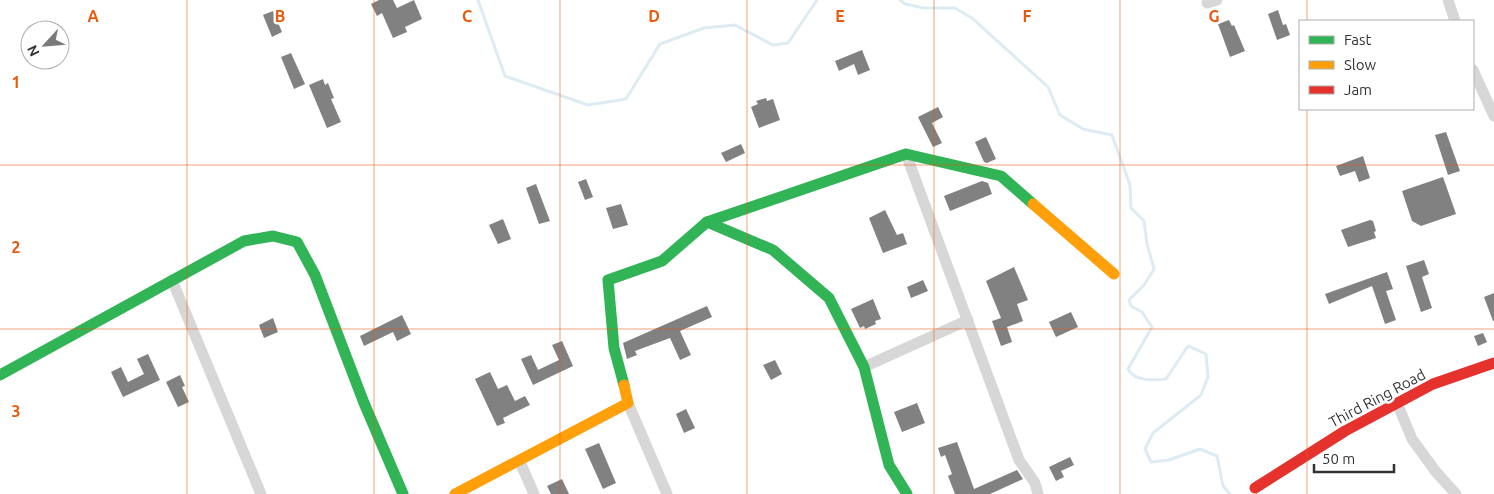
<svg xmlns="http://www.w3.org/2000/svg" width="1494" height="494" viewBox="0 0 1494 494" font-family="Ubuntu,sans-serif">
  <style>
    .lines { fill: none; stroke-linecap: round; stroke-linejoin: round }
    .stream { stroke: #ddebf3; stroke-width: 3 }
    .building { fill: #818181 }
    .street { stroke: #d7d7d7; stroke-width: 11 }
    .fast { stroke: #30b455; stroke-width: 11 }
    .slow { stroke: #ff9f0a; stroke-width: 11 }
    .jam { stroke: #e5322d; stroke-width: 11 }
    .grid { fill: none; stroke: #e8590c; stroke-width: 1; stroke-opacity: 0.55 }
    .labels { text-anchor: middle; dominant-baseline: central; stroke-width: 5; stroke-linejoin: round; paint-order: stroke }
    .street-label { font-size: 15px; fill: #333; stroke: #fff }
    .grid-label { font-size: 16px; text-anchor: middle; font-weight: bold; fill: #e8590c; stroke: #fff; stroke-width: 5; stroke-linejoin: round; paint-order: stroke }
  </style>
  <rect width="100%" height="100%" fill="#fff"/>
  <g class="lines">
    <!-- stream -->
    <g class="stream">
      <path d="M478 0 505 76 588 105 626 99 660 44 704 28 735 25 773 45 788 43 817 0"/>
      <path d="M900 0 905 4 924 8H955L972 18 1048 87 1060 115 1083 129 1112 135 1130 185 1131 208 1144 221 1147 244 1154 269 1144 285 1129 300 1131 306 1142 312 1152 327 1128 369C1135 382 1153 380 1166 379L1188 346 1206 354 1208 377 1201 395 1153 433 1145 449 1151 462 1169 460 1200 449 1217 456 1223 486 1230 494"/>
    </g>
  </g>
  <!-- building -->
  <g class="building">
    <path d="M379 0H393L397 8 414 0 422 19 405 27 407 32 393 38 382 13 377 16 371 4Z"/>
    <path d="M1278 10 1283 25 1286 24 1290 35 1277 40 1268 14Z"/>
    <path d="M273 11 282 32 272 37 263 15Z"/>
    <path d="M1229 20 1232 26 1234 25 1245 51 1230 57 1218 24Z"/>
    <path d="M862 50 870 70 858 75 854 64 839 71 835 61Z"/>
    <path d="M291 53 305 84 294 89 281 57Z"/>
    <path d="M323 79 325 85 328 83 334 98 331 99 341 122 327 128 309 85Z"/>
    <path d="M766 98 767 101 773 99 780 120 759 128 751 107 758 104 756 101Z"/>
    <path d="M938 107 943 117 932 123 942 143 933 147 918 117Z"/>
    <path d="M1446 132 1460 171 1448 175 1435 135Z"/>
    <path d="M986 137 996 159 987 163 984 162 975 142Z"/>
    <path d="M741 144 745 153 726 162 721 153Z"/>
    <path d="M1363 156 1370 178 1359 182 1355 171 1340 176 1336 166Z"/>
    <path d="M1443 177 1456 214 1421 226 1412 221 1402 191Z"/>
    <path d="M586 179 593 197 585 200 578 182Z"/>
    <path d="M982 181 988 183 992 194 950 211 944 196Z"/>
    <path d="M536 184 550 221 539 224 526 188Z"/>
    <path d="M621 204 628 225 613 229 606 208Z"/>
    <path d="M885 210 897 235 903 233 907 244 883 253 869 218Z"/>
    <path d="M503 219 511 239 498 244 489 225Z"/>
    <path d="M1370 220 1373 221 1376 231 1374 232 1376 238 1348 247 1341 230Z"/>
    <path d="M1424 260 1429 274 1422 277 1432 308 1421 312 1406 266Z"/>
    <path d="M1014 267 1028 300 1017 304 1023 321 1007 327 1012 342 1001 346 992 321 1001 318 986 281Z"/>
    <path d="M1387 272 1393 289 1386 291 1396 320 1385 324 1372 286 1329 304 1325 294Z"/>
    <path d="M923 280 928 291 911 298 907 287Z"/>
    <path d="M1494 293V321H1493L1484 297Z"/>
    <path d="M873 299 881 319 875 321 876 324 865 329 864 326 860 328 851 309Z"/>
    <path d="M707 306 712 317 680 331 691 355 680 360 670 338 635 351 637 355 627 359 623 343Z"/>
    <path d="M1071 312 1078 327 1056 337 1049 322Z"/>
    <path d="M402 315 411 334 397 341 393 332 364 346 360 336Z"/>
    <path d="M273 318 278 332 264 338 259 325Z"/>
    <path d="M1483 333 1487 342 1478 346 1474 336Z"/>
    <path d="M562 341 573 366 533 385 521 359 531 355 538 370 559 360 552 345Z"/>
    <path d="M148 354 160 380 123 397 111 372 121 367 128 382 144 374 137 359Z"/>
    <path d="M775 360 782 374 771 380 763 365Z"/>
    <path d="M490 372 498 389 507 385 515 401 525 396 530 405 503 418 505 423 497 426 475 379Z"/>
    <path d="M180 375 185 386 182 387 189 402 178 407 166 382Z"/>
    <path d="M917 403 925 423 902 432 894 412Z"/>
    <path d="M686 409 695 428 684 433 676 414Z"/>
    <path d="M957 442 974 489 1017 470 1023 479 990 494H955L948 476 952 474 945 455 941 457 938 448Z"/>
    <path d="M599 443 616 483 603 489 585 449Z"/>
    <path d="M1070 457 1074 465 1061 471 1064 477 1056 481 1049 467Z"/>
    <path d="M562 479 569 494H551L547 486Z"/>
  </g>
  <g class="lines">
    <!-- street -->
    <g class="street">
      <path d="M1448 0 1455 21"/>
      <path d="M1207 3 1217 0"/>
      <path d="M1473 70 1494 116"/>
      <path d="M906 154 1019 460 1035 483 1038 494"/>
      <path d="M172 280 261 494"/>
      <path d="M864 367 968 320"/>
      <path d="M628 403 667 494"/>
      <path d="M1397 403 1412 439 1436 472 1456 494"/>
      <path d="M520 462 534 494"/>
    </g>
    <!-- fast -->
    <g class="fast">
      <path d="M707 222 906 154 1001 176 1033 204"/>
      <path d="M0 375 244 241 273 236 297 242 315 275 364 403 403 494"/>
      <path d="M624 385 614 348 608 280 662 261 707 222 773 250 829 298 864 367 889 465 907 494"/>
    </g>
    <!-- slow -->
    <g class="slow">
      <path d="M1033 204 1114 274"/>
      <path d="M455 494 628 403 624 385"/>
    </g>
    <!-- jam -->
    <path class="jam" d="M1255 488 1345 431 1433 384 1494 363"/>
  </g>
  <!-- grid -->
  <path class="grid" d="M187 0V494M374 0V494M560 0V494M747 0V494M934 0V494M1120 0V494M1307 0V21M1307 109V494M0 165H1494M0 329H1494"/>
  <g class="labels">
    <!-- street labels -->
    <g class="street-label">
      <text transform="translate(1377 398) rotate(-28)">Third Ring Road</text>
    </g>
  </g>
  <g class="grid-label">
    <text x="93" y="22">A</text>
    <text x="280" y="22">B</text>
    <text x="467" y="22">C</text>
    <text x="654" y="22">D</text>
    <text x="840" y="22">E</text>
    <text x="1027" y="22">F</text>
    <text x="1214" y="22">G</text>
    <text x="16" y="88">1</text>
    <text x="16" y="253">2</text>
    <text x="16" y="417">3</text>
  </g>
  <!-- legend -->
  <rect x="1299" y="20" width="175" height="90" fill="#ffffff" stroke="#adadad"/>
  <rect x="1309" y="36" width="25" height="8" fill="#30b455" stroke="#adadad"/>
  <text x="1344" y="45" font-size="15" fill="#333333">Fast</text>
  <rect x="1309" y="61" width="25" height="8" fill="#ff9f0a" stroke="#adadad"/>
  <text x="1344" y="70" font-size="15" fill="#333333">Slow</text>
  <rect x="1309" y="86" width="25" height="8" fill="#e5322d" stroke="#adadad"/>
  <text x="1344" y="95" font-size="15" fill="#333333">Jam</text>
  <!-- north arrow -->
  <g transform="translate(45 45) rotate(244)"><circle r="24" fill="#ffffff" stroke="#adadad"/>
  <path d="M0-4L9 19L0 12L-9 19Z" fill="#7a7a7a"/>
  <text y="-8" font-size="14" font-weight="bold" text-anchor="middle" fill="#333333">N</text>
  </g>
  <!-- scale -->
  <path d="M1314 464v8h80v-8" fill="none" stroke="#333333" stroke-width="2.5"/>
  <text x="1322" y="464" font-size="15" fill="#333333" stroke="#ffffff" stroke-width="4" paint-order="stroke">50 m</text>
</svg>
